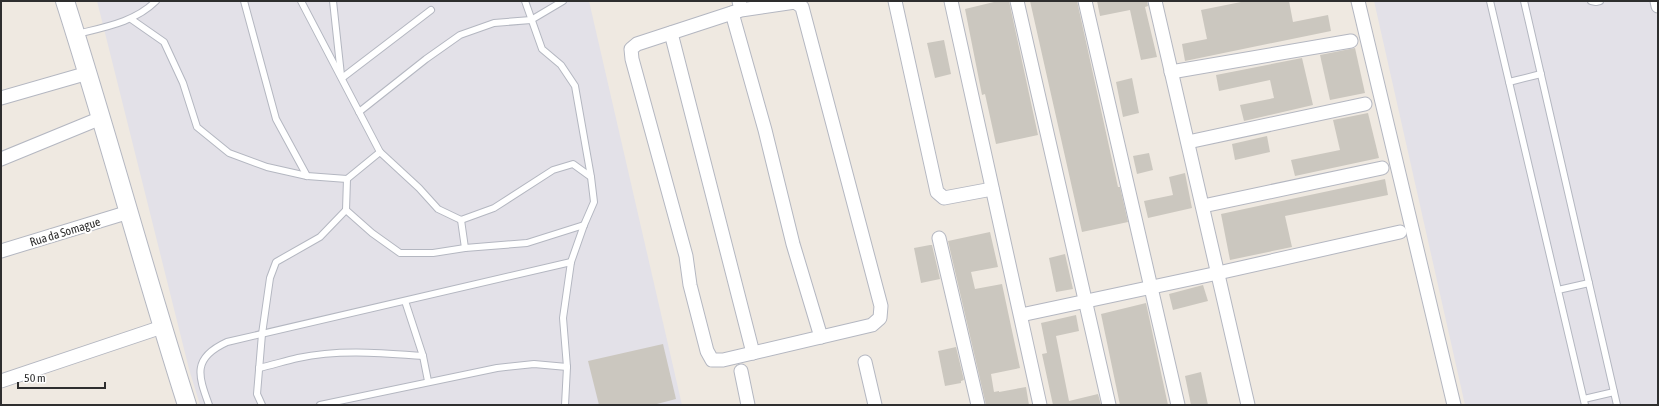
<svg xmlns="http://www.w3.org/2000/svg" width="1659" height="406" viewBox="0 0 1659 406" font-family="'Asap Condensed',sans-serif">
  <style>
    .industrial { fill: #e3e1e8 }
    .building { fill: #cbc7bf }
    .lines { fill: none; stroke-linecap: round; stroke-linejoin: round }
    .lane-casing { stroke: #b4b7c1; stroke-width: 8 }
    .street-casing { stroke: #b4b7c1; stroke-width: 15 }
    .secondary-casing { stroke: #b4b7c1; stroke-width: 20 }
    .lane { stroke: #fff; stroke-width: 6 }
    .street { stroke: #fff; stroke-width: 13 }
    .secondary { stroke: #fff; stroke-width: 18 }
    .labels { text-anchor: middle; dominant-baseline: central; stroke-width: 4; stroke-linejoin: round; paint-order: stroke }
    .street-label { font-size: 12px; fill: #2e2e2e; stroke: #fff }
  </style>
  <rect width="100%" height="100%" fill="#efe9e1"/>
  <!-- industrial -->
  <g class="industrial">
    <path d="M97 1H589L682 405H200L189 369Z"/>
    <path d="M1374 1H1654L1658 21V405H1465Z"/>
  </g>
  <!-- building -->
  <g class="building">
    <path d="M994 1H1009L1038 135 996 144 985 94 982 95 965 9 994 2Z"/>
    <path d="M1030 1H1077L1118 187H1120L1128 222 1082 232Z"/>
    <path d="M1097 1H1147L1148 6 1145 7 1157 57 1141 60 1130 10 1100 16Z"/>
    <path d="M1246 1H1289L1293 22 1328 15 1331 31 1185 61 1182 44 1207 39 1201 10Z"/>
    <path d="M944 40 951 74 935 78 927 43Z"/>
    <path d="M1355 48 1365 93 1330 100 1320 55Z"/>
    <path d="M1302 58 1313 105 1244 121 1240 105 1274 98 1270 80 1219 91 1216 75Z"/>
    <path d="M1132 78 1139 113 1123 117 1116 82Z"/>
    <path d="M1368 113 1379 158 1295 176 1291 160 1340 150 1333 120Z"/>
    <path d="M1267 136 1270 152 1235 160 1232 144Z"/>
    <path d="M1149 153 1153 170 1137 174 1133 156Z"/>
    <path d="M1185 173 1192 208 1148 218 1144 201 1173 195 1169 177Z"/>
    <path d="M1385 179 1388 195 1285 216 1292 247 1230 260 1221 214Z"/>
    <path d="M990 232 998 267 971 272 975 289 1002 284 1020 368 991 374 994 392 999 391V392L1026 387 1029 405H986L948 241Z"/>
    <path d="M930 245H932L940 279 921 283 914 248Z"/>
    <path d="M1065 254 1073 289 1056 292 1049 258Z"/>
    <path d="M1203 285 1208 301 1173 310 1169 294Z"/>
    <path d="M1146 303 1168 405H1120L1101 314Z"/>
    <path d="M1076 315 1079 331 1056 336 1069 401 1098 394 1101 405H1053L1042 354 1047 353 1041 323Z"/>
    <path d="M663 344 676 399 653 405H599L588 361Z"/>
    <path d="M956 347 964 380 961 381V383L945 386 938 351Z"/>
    <path d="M1201 372 1208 405H1191L1185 376Z"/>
  </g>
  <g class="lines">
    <defs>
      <g id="lane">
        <path d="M244 1 276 119 307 176"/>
        <path d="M301 1 380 152 419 188 438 209 461 220 494 208 553 170 573 164 591 177 594 202 584 225 571 262 563 318 567 367 565 405"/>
        <path d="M333 1 341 75"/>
        <path d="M525 1 542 49 561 65 575 86 591 177"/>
        <path d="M1490 1 1585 405"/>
        <path d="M1524 1 1617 405"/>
        <path d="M1591 1 1596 2 1600 1"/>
        <path d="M131 19 164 42 183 83 197 127 229 153 267 167 307 176 347 179 380 152"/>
        <path d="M77 34C105 27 135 22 156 1"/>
        <path d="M342 78 431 10"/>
        <path d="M1509 82 1541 74"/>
        <path d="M359 112 426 59 460 35 494 23 531 20 563 1"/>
        <path d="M346 210 372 233 400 253H433L465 248 527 243 584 225"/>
        <path d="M461 220 465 248"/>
        <path d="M1558 290 1589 283"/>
        <path d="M405 301 423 356 428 381"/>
        <path d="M259 368C272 365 285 361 298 358 339 349 382 353 423 356"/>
        <path d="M1584 399 1614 392"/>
        <path d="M209 405C198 375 192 358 227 342L571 262"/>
        <path d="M262 405 257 394 262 334 270 278 276 262 320 237 346 210 347 179"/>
        <path d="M320 405 497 368 534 364 567 367"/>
      </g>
      <g id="street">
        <path d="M739 1 741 10 637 44 631 49 632 59 686 256 690 285 707 351 712 360H723L872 325 880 318 881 306 802 7 795 2 741 10"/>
        <path d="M895 1 937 192 944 198 992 189"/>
        <path d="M951 1 1040 405"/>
        <path d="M1017 1 1109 405"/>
        <path d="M1085 1 1178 405"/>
        <path d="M1155 1 1248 405"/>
        <path d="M1358 1 1454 405"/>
        <path d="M1657 1 1658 6"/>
        <path d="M732 13 765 130 793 244 821 337"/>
        <path d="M671 33 753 353"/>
        <path d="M1171 72 1351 41"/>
        <path d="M1 98 88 73"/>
        <path d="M1188 142 1365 104"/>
        <path d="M1 159 101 118"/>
        <path d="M1203 206 1382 168"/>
        <path d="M939 238 978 405"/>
        <path d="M1 251 129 212"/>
        <path d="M1021 315 1218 273 1400 232"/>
        <path d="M865 362 875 405"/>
        <path d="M741 371 748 405"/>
        <path d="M1 381 162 327"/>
      </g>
      <path id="secondary" d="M65 1C108 135 144 271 187 405"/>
    </defs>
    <!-- lane casing -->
    <use href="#lane" class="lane-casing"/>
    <!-- street casing -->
    <use href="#street" class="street-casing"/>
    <!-- secondary casing -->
    <use href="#secondary" class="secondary-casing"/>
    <!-- lane -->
    <use href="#lane" class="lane"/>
    <!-- street -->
    <use href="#street" class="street"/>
    <!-- secondary -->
    <use href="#secondary" class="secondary"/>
  </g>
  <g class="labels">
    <!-- street labels -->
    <g class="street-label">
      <text transform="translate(65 232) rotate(-17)">Rua da Somague</text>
    </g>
  </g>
  <!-- border -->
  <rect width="1659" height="406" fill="none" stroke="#2e2e2e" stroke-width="4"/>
  <!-- scale -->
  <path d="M18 382v6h87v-6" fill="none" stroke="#2e2e2e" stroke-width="2"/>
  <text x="24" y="382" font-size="12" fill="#2e2e2e" stroke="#ffffff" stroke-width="3" paint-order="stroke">50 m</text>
</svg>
